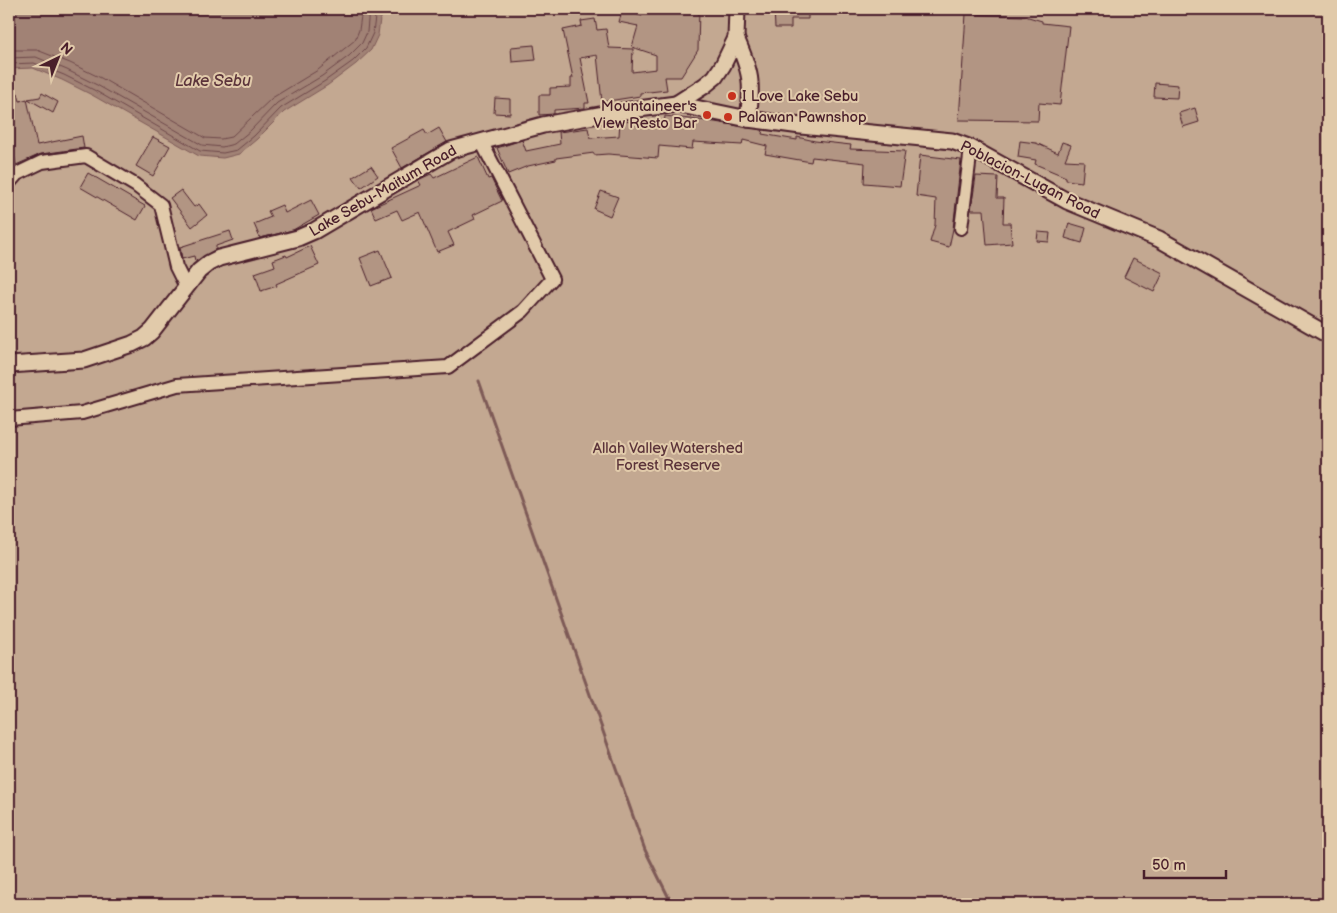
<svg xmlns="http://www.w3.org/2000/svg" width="1337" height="913" viewBox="0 0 1337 913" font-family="'Balsamiq Sans',sans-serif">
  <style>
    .green { fill: #c3a891; stroke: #86645e }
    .water { fill: #a18275; stroke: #7e5a57 }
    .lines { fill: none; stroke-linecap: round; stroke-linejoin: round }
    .shore { stroke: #6d4749; stroke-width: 1 }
    .stream { stroke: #7e5a57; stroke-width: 3 }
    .building { fill: #b29583; stroke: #4a1f2b }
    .minor-casing { stroke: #4a1f2b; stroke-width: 16 }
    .major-casing { stroke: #4a1f2b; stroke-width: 19 }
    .path { stroke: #4a1f2b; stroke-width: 2; stroke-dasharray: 5 4; stroke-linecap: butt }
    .minor { stroke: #e1caaa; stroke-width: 12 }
    .major { stroke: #e1caaa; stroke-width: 15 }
    .poi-dot { fill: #c8321e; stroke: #e1caaa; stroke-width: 2 }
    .labels { text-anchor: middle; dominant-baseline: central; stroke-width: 4; stroke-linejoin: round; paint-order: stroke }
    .poi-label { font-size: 15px; fill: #4a1f2b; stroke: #e1caaa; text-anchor: start }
    .street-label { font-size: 15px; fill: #4a1f2b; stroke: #e1caaa }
    .park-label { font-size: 15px; fill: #5c343a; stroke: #e1caaa }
    .water-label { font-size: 16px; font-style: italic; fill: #5b333a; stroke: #e1caaa }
  </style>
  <rect width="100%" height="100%" fill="#dbc3a5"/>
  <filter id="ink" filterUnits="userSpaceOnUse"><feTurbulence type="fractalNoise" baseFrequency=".02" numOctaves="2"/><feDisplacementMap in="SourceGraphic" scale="10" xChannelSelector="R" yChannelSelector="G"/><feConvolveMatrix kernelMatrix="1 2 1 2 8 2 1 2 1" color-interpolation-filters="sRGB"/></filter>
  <g filter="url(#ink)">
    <!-- green -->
    <rect class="green" x="9" y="9" width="1319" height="895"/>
    <!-- water -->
    <path class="water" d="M9 9H381V11L378 35 371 50 356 64 328 85 284 112 257 139 239 154 223 158 199 156 92 95 62 80 33 68 9 69Z"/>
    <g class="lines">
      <!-- shore -->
      <g class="shore">
        <path d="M9 50H37L70 63 101 78 205 138 221 139 231 137 272 98 318 70 355 40 359 30 362 9"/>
        <path d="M9 58 36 57 67 70 97 85 202 145 222 147 234 144 250 131 277 103 322 76 349 56 362 43 367 32 369 9"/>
        <path d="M9 64 34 63 64 75 94 90 200 151 223 153 237 150 254 136 281 108 325 81 353 61 366 48 373 33 376 9"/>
      </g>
      <!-- stream -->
      <path class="stream" d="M479 381 645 850 672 904"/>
    </g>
    <!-- building -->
    <g class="building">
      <path d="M643 9H699L698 50 681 77H665L667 90 640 93V96L602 102 597 55 580 58 589 103H585V108L554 110V114L539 115V95H550V88L571 87V78H573L563 30 582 26 581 21 595 19 597 30 606 29 609 48 633 49 632 72 656 69V55L632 47 638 26 619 22 622 11 642 16Z"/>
      <path d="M774 9H808V19H791V28H775Z"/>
      <path d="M966 14 1025 16 1042 21V23L1069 26 1060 105 1039 103 1038 121 959 120Z"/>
      <path d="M534 45 536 60 512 62 511 47Z"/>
      <path d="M1155 83 1178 85 1177 98 1154 97Z"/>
      <path d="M18 93 20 101 27 99 37 145 82 136 84 148 41 154 16 165 9 128V95Z"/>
      <path d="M42 93 58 102 53 113 28 99 40 97Z"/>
      <path d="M495 98 510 99V114L494 113Z"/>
      <path d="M1195 108 1199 122 1183 127 1179 113Z"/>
      <path d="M665 116 715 122 763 130 762 134 797 140V137L815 141 851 145 850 149 905 151 900 186 864 183 865 163 812 157 811 162 765 154 767 146 743 140 742 145 693 142 692 149 659 146 658 158 608 154 594 155V153L556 158V160L528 166 508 174 497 148 522 140 526 151 560 144 559 132 588 128 590 138 619 136 620 121 664 124Z"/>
      <path d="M439 128 447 142 402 168 391 148 424 130 427 135Z"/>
      <path d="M153 137 170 146 153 176 136 166Z"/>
      <path d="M1020 141 1036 143 1058 153 1062 142 1071 145 1065 160 1084 161 1082 182 1066 180V177L1035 164 1036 160 1018 157Z"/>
      <path d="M920 155 961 160 953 229 949 247 930 242 935 225 936 199 916 196Z"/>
      <path d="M478 157 488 179 491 178 502 201 473 215 475 219 448 232 454 245 437 252 420 212 402 220 397 210 376 219 371 208 421 185 418 180 431 174 434 178Z"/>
      <path d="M371 166 378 176 361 188 353 177Z"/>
      <path d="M88 173 145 206 137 220 80 187Z"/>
      <path d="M976 176 998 177 997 198H1004L1003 223H1010L1012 243 987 245 984 210H971Z"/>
      <path d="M181 190 194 207 199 204 207 215 192 227 170 198Z"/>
      <path d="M601 191 618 197 610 216 594 209Z"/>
      <path d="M311 200 319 215 293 230 260 238 254 224 271 217 268 211 282 205 285 213Z"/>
      <path d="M1069 223 1086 228 1082 243 1065 238Z"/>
      <path d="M230 231 233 240 216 246V249L198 260 195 261 194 256 182 259 180 247Z"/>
      <path d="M1038 232 1050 233 1049 242 1037 241Z"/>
      <path d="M310 246 319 265 276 284 277 286 261 291 255 273 275 266 273 260 286 255 287 257Z"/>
      <path d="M380 250 392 278 371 286 360 258Z"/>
      <path d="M1133 258 1163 273 1154 292 1124 277Z"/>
    </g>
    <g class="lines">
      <defs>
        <g id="minor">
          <path d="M9 183 17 174 42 162 86 156 135 185 161 205 176 267 186 287"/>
          <path d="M961 228 971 148"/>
          <path d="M9 419 82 413 177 385 448 367 523 311 552 279 481 141"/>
        </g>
        <g id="major">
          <path d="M736 38C751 72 753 82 748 119"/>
          <path d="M676 104 704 86 715 77 723 65 736 38 737 9"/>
          <path d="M9 365 84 360 132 344 144 338 152 331 199 271 209 263 219 258 298 238 314 231 451 150 543 125 616 112 676 104 748 119 801 126 952 141 971 148 1067 201 1159 239 1328 335"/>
        </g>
      </defs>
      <!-- minor casing -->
      <use href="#minor" class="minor-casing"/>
      <!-- major casing -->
      <use href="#major" class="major-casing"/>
      <!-- path -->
      <path class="path" d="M958 9 965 13"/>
      <!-- minor -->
      <use href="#minor" class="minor"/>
      <!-- major -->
      <use href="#major" class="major"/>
    </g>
  </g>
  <!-- markers -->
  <g class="poi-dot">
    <circle cx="732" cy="96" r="5"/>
    <circle cx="707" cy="115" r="5"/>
    <circle cx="728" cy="117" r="5"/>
  </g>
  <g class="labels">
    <!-- poi labels -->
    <g class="poi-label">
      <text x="742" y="96">I Love Lake Sebu</text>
      <text x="697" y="106" text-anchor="end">Mountaineer's<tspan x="697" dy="17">View Resto Bar</tspan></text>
      <text x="738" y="117">Palawan Pawnshop</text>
    </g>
    <!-- street labels -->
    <g class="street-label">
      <text transform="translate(1030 180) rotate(27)">Poblacion-Lugan Road</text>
      <text transform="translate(383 191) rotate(-30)">Lake Sebu-Maitum Road</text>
    </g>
    <!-- park labels -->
    <g class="park-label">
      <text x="668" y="448">Allah Valley Watershed<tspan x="668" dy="17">Forest Reserve</tspan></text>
    </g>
    <!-- water labels -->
    <g class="water-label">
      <text x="213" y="81">Lake Sebu</text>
    </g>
  </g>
  <!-- margin -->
  <rect width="1337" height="913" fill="none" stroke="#e1caaa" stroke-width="30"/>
  <rect x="15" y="15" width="1307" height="883" fill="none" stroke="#4a1f2b" stroke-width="2" filter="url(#ink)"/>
  <!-- north arrow -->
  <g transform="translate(58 58) rotate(43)" stroke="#e1caaa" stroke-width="4" paint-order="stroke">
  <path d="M0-4L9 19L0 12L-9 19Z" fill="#4a1f2b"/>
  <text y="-8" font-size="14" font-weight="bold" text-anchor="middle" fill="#4a1f2b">N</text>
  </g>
  <!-- scale -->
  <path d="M1144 870v8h82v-8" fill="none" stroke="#4a1f2b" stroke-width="2.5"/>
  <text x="1152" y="870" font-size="15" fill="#4a1f2b" stroke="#e1caaa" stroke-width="4" paint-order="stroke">50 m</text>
</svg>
